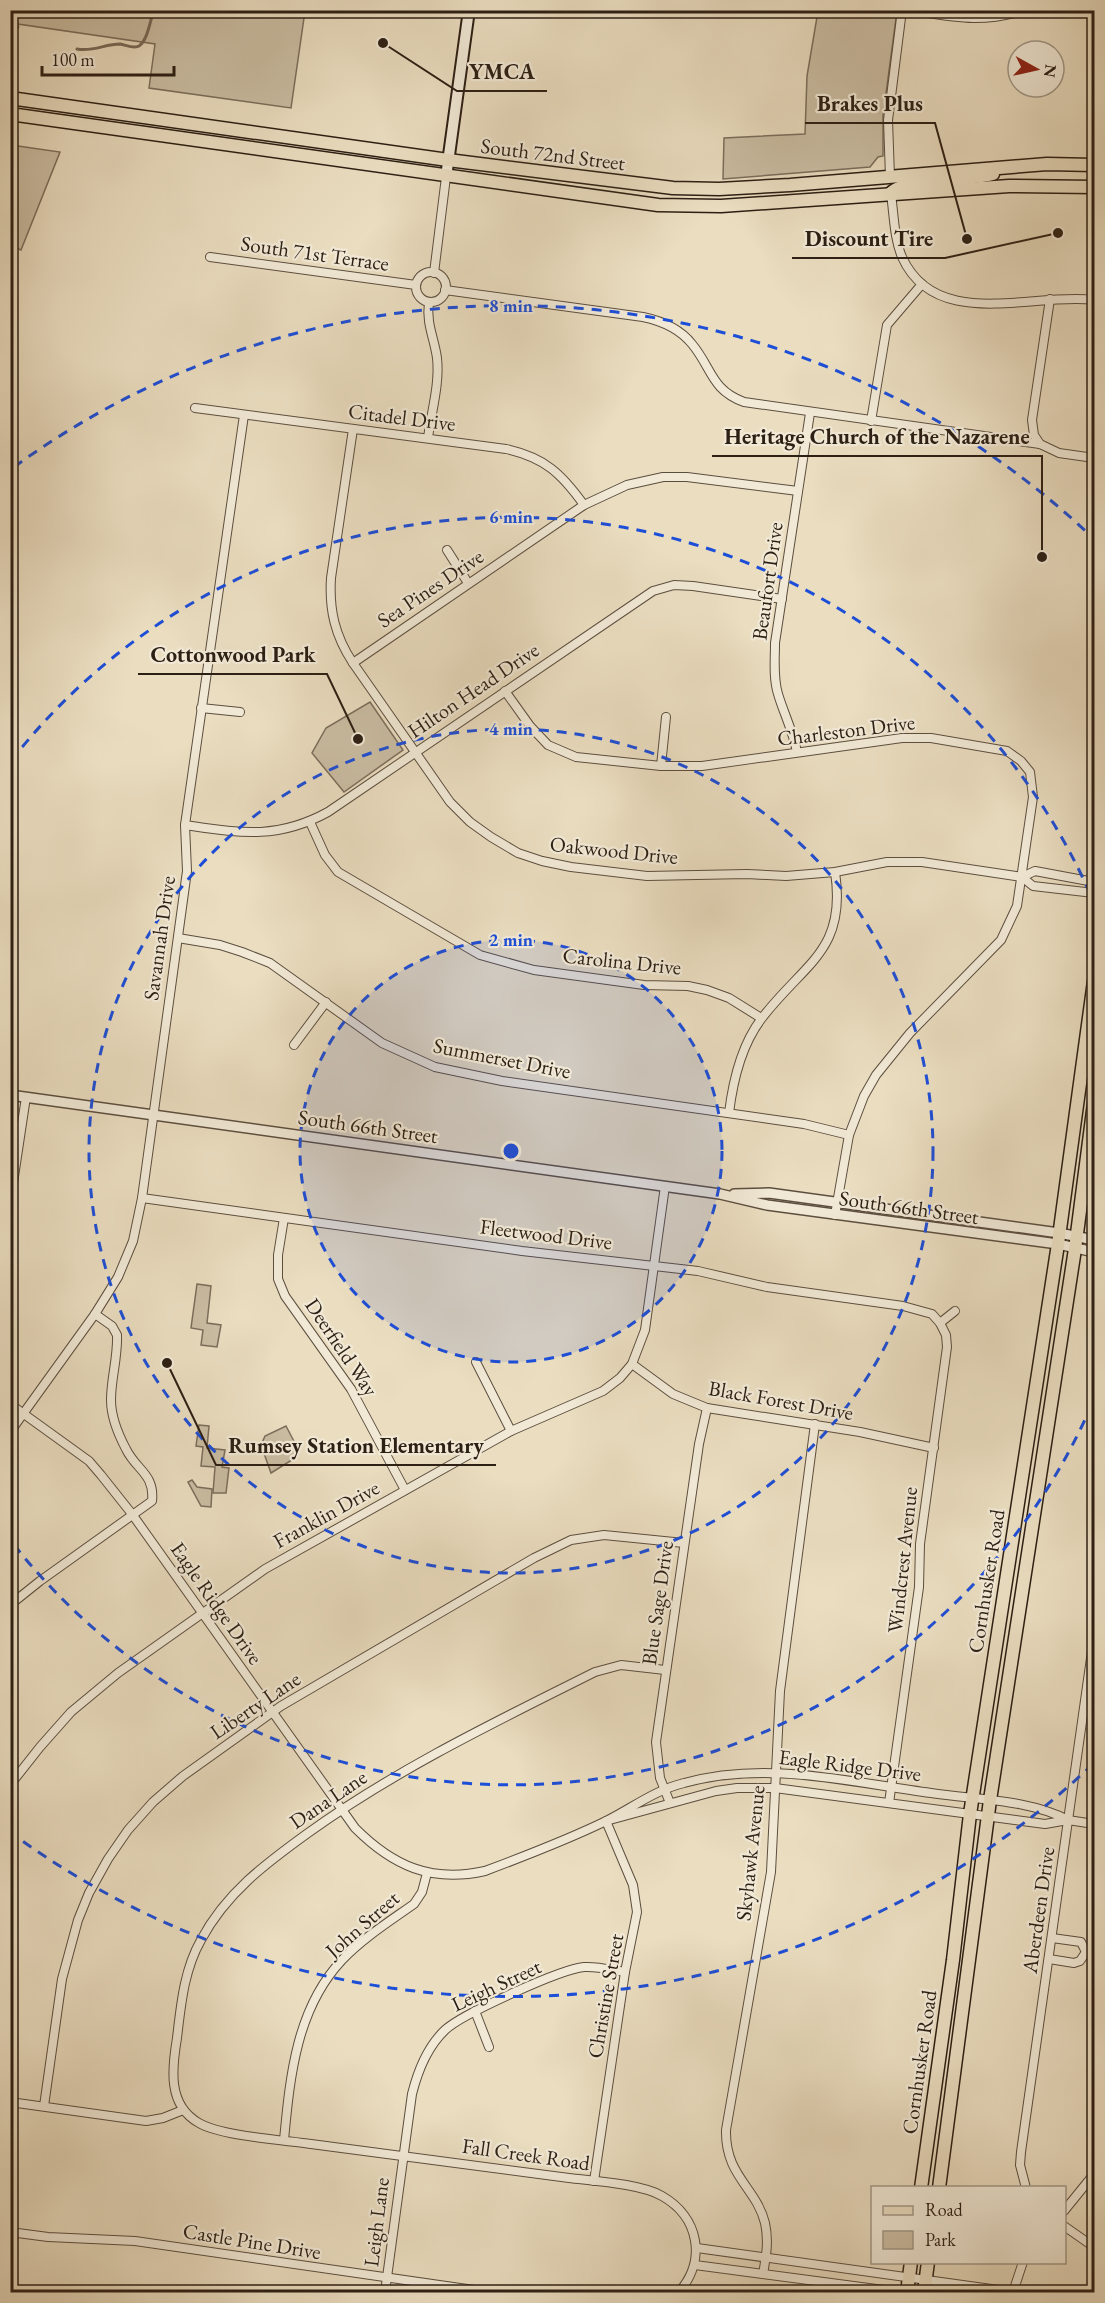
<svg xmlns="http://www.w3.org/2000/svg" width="1105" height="2303" viewBox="0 0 1105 2303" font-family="'EB Garamond',serif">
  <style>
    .green { fill: #cabda3; stroke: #7b6e5c; stroke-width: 1.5 }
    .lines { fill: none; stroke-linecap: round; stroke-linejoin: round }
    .stream { stroke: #776a58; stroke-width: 3 }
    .minor-casing { stroke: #5c4e3f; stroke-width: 10 }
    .tertiary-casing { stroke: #5c4e3f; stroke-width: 12 }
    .secondary-casing { stroke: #2c1f14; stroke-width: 14 }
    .primary-casing { stroke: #2c1f14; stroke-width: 15 }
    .minor { stroke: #f1e9d6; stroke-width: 8 }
    .tertiary { stroke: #f1e9d6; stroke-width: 9 }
    .secondary { stroke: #f1e9d6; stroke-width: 10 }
    .primary { stroke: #eaddc0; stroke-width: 12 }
    .ring { fill: none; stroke: #1d4ed8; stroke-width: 3; stroke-dasharray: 10 8 }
    .labels { text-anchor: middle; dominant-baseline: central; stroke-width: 4.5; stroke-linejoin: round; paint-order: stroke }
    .street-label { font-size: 21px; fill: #2c1f14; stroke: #f1e9d6 }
    .centre { fill: #1d4ed8; stroke: #f1e9d6; stroke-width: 3 }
    .ring-label { font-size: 18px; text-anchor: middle; font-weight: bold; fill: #1d4ed8; stroke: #f1e9d6; stroke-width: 4.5; stroke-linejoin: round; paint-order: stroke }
    .leader { fill: none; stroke: #2c1f14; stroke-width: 2 }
    .callout-dot { fill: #2c1f14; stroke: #f1e9d6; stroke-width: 2 }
    .callout-label { font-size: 22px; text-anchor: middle; font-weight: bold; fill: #2c1f14; stroke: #f1e9d6; stroke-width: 4.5; stroke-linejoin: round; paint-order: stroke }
  </style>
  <rect width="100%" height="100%" fill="#eaddc0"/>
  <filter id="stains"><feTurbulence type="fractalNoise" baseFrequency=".00333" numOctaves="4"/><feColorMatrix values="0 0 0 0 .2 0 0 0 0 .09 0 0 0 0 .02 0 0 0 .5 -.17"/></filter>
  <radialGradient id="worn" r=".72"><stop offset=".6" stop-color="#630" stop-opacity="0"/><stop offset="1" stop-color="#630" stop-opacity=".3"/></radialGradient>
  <!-- green -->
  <g class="green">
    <path d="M10 11H305L291 108 149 88 155 44 11 23Z"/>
    <path d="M818 11H897L883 116V156L878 157 870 167 723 179 724 138 805 134 807 76Z"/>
    <path d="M11 145 60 152 21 250 11 246Z"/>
    <path d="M370 702 403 750 344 792 312 753 326 728Z"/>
    <path d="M197 1284 211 1286 207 1323 221 1325 217 1347 201 1345 203 1330 191 1328Z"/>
    <path d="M199 1425 209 1426 207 1448 225 1450 222 1467 229 1468 226 1493H213L215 1467 201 1466 203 1447 196 1446Z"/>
    <path d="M286 1426 297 1447 295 1458 271 1473 261 1445 265 1436Z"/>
    <path d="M192 1480 197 1487 212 1489 211 1507 201 1506 188 1482Z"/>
  </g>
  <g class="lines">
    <!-- stream -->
    <g class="stream">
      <path d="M10 26 18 27"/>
      <path d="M77 49C93 52 105 44 120 44 126 45 134 49 139 46 148 40 150 20 154 10"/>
    </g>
    <defs>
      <g id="minor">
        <path d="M909 10C954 17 980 24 1025 10"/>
        <path d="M890 177 888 120 902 10"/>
        <path d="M891 194C894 215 894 238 902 257 936 332 1032 292 1094 300"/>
        <path d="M210 257 416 285"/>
        <circle cx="431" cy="287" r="15"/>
        <path d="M434 273 446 177"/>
        <path d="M445 290 643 317C662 321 680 329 692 344 712 368 711 390 744 402L1040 444 1059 453 1094 458"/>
        <path d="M195 408 506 449C545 458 561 473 584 505"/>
        <path d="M871 421 887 325 922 284"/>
        <path d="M353 429 331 578C329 610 335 636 353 663L450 802 470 822 491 837 518 853 542 861 571 867 647 876 747 874 786 876 835 872 887 862H922L1022 877 1033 886 1094 893"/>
        <path d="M428 438C431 413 440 384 437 358 434 337 426 324 429 302"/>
        <path d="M1040 444 1034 435 1032 420 1050 299"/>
        <path d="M447 550 468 583"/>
        <path d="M353 663 584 505 627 485 663 477H687L798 491"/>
        <path d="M505 691 530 726 548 745 576 757 661 766H702L902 738H931L1007 751 1021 761 1030 772 1033 797 1017 906 1001 940 910 1033 876 1075 864 1096 849 1135 835 1215"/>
        <path d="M201 708 240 712"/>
        <path d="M797 752C793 731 784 714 778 694 773 678 775 660 775 643L810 413"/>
        <path d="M661 766 666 717"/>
        <path d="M310 822 325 855 338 872 480 955 534 970 644 985 688 986 707 990 729 998 761 1018"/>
        <path d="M185 825C240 833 277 840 328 812L653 591 674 585 693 586 782 599"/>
        <path d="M1022 877 1035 871 1094 882"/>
        <path d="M178 938 220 945 242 952 270 963 382 1043 435 1067 502 1081 804 1124 849 1135"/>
        <path d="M294 1045 326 1002"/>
        <path d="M729 1113C733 1080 741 1045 762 1018 804 963 847 951 835 872"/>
        <path d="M142 1198 522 1251 698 1271 767 1287 903 1306 932 1314 940 1323 946 1335 947 1347 920 1544 919 1587 889 1803"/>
        <path d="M10 1203 26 1097"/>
        <path d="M284 1218 278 1255V1279L285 1296 351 1389 405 1490"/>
        <path d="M940 1323 955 1311"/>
        <path d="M476 1362 511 1431"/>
        <path d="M632 1364 673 1394 707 1408 860 1432 934 1448"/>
        <path d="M10 1404 89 1461 101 1475 132 1514 355 1828C393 1866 431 1883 485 1871 525 1856 567 1840 606 1821 632 1808 655 1790 684 1783 767 1760 848 1782 931 1793 976 1800 1028 1799 1068 1820L1045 1824 775 1788H737L716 1791 606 1821"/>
        <path d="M10 1432 95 1314 118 1277 133 1241 142 1198 187 871 185 825 244 415"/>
        <path d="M10 1605 40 1581 152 1501C155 1474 136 1470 126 1449 118 1434 111 1418 111 1400 111 1378 118 1357 117 1335L112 1326 95 1314"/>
        <path d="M665 1670 621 1665 595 1672C497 1721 397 1769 308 1833 265 1864 226 1893 201 1940 184 1970 181 2004 177 2038 172 2068 167 2105 199 2123 221 2136 283 2140 311 2144 397 2155 483 2166 569 2178 594 2181 642 2184 662 2196 699 2217 707 2260 679 2292"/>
        <path d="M10 1785 40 1747 71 1712 118 1673 265 1569 511 1431 603 1391 620 1378 632 1364 645 1330 665 1186"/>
        <path d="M670 1803 660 1778 656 1742 699 1444 707 1408"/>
        <path d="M1068 1820 1094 1824"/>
        <path d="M1049 1959 1074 1963 1080 1961 1086 1952 1081 1942 1052 1938"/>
        <path d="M475 2011 489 2047"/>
        <path d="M10 2102 146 2121 163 2118 183 2110"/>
        <path d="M44 2106 62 1979 78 1920 89 1893 108 1859 128 1830 153 1802 183 1776 281 1706 534 1558 571 1540 604 1535 684 1543"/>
        <path d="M284 2140C290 2077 296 2009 342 1960 363 1938 390 1921 414 1904L422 1892 427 1873"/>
        <path d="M594 2181 625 1972 637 1912 633 1885 606 1821"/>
        <path d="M1026 2188 1020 2165 1021 2152 1094 1637"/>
        <path d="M1064 2211 1094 2174"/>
        <path d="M1064 2226 1094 2247"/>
        <path d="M10 2232 48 2237 135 2241 488 2292"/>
        <path d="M697 2248 1013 2292"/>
        <path d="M695 2265 899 2292"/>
        <path d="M763 2274C766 2257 769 2241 765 2223 756 2187 725 2176 726 2130L771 1872 780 1691 815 1424"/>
        <path d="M385 2292 412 2094C418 2070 427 2047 445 2030 462 2014 561 1969 584 1967 597 1966 612 1970 625 1972"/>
        <path d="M1013 2292 1023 2262"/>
      </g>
      <g id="tertiary">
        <path d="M10 1095 720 1194 767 1205 1058 1244 1094 1252"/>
        <path d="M734 1194 769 1193 1059 1233 1094 1240"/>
      </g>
      <path id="secondary" d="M446 177 469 10"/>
      <g id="primary">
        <path d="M10 98 448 160 673 188 719 189 790 185 1047 164 1094 165"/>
        <path d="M10 114 658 205 721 206 1009 186 1094 187"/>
        <path d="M891 193C902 179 971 180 993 174"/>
        <path d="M921 2188 953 1960 970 1814 1058 1244 1094 981"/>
        <path d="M939 2188 990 1800 1075 1249 1094 1103"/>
        <path d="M907 2292 911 2262"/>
        <path d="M924 2292 928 2262"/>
      </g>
    </defs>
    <!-- minor casing -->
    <use href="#minor" class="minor-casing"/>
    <!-- tertiary casing -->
    <use href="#tertiary" class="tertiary-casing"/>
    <!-- secondary casing -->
    <use href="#secondary" class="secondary-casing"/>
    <!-- primary casing -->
    <use href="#primary" class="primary-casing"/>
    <!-- minor -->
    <use href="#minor" class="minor"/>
    <!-- tertiary -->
    <use href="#tertiary" class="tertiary"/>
    <!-- secondary -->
    <use href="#secondary" class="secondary"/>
    <!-- primary -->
    <use href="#primary" class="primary"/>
  </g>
  <!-- distance rings -->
  <circle cx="511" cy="1151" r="211" fill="#1d4ed8" fill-opacity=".12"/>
  <g class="ring">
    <circle cx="511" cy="1151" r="211"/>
    <circle cx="511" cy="1151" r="422"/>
    <path d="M1092 1404A634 634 0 0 1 11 1541M11 761A634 634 0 0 1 1092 898"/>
    <path d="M1093 1764A845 845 0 0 1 14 1835M14 467A845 845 0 0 1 1093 538"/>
  </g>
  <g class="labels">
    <!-- street labels -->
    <g class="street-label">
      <text transform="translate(553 154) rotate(7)">South 72nd Street</text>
      <text transform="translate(315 253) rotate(8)">South 71st Terrace</text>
      <text transform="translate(402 417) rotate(7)">Citadel Drive</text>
      <text transform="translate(767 581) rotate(-82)">Beaufort Drive</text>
      <text transform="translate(430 588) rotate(-34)">Sea Pines Drive</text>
      <text transform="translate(473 690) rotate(-34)">Hilton Head Drive</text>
      <text transform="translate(846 730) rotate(-7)">Charleston Drive</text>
      <text transform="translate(614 850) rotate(6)">Oakwood Drive</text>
      <text transform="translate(159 938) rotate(-82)">Savannah Drive</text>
      <text transform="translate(622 961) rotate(6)">Carolina Drive</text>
      <text transform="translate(502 1058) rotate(11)">Summerset Drive</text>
      <text transform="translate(368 1126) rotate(8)">South 66th Street</text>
      <text transform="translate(909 1207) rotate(8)">South 66th Street</text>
      <text transform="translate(546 1234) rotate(7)">Fleetwood Drive</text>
      <text transform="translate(342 1347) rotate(56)">Deerfield Way</text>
      <text transform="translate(781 1400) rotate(10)">Black Forest Drive</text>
      <text transform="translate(326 1514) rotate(-29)">Franklin Drive</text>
      <text transform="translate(902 1560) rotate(-84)">Windcrest Avenue</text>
      <text transform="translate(986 1581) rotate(-81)">Cornhusker Road</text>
      <text transform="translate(217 1603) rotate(55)">Eagle Ridge Drive</text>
      <text transform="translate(657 1603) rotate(-82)">Blue Sage Drive</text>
      <text transform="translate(255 1705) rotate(-34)">Liberty Lane</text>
      <text transform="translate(850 1765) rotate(7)">Eagle Ridge Drive</text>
      <text transform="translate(328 1799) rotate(-34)">Dana Lane</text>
      <text transform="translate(750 1853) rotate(-84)">Skyhawk Avenue</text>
      <text transform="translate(1038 1910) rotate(-82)">Aberdeen Drive</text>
      <text transform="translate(362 1924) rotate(-41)">John Street</text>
      <text transform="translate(496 1985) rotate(-25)">Leigh Street</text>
      <text transform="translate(605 1996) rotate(-80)">Christine Street</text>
      <text transform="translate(919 2062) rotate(-82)">Cornhusker Road</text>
      <text transform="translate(526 2154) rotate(8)">Fall Creek Road</text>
      <text transform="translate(376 2222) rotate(-83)">Leigh Lane</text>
      <text transform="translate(252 2241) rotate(9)">Castle Pine Drive</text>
    </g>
  </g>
  <circle cx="511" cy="1151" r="9" class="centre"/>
  <g class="ring-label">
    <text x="511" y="312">8 min</text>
    <text x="511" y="523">6 min</text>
    <text x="511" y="735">4 min</text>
    <text x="511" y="946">2 min</text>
  </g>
  <!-- callouts -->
  <path class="leader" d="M383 43L457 91H547M967 239L935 123H805M1058 233L945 258H792M1042 557L1042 456H712M358 739L327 674H138M167 1363L216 1465H496"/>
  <g class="callout-dot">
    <circle cx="383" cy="43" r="6"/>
    <circle cx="967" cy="239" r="6"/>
    <circle cx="1058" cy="233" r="6"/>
    <circle cx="1042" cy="557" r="6"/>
    <circle cx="358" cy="739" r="6"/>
    <circle cx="167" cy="1363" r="6"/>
  </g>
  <g class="callout-label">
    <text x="502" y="79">YMCA</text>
    <text x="870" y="111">Brakes Plus</text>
    <text x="869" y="246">Discount Tire</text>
    <text x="877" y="444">Heritage Church of the Nazarene</text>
    <text x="233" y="662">Cottonwood Park</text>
    <text x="356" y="1453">Rumsey Station Elementary</text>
  </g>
  <!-- margin -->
  <rect width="1105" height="2303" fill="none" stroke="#eaddc0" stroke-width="36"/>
  <rect x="12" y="12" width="1081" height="2279" fill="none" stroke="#2c1f14" stroke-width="3"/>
  <rect x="18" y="18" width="1069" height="2267" fill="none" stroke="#2c1f14" stroke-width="1.5"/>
  <!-- legend -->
  <rect x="871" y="2186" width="195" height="78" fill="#f1e9d6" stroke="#a29888" stroke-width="1.5"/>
  <rect x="883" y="2206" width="30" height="9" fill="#eaddc0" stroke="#a29888" stroke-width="1.5"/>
  <text x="925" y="2216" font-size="18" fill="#2c1f14">Road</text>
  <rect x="883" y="2231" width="30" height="18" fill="#cabda3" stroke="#a29888" stroke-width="1.5"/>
  <text x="925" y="2246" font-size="18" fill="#2c1f14">Park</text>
  <!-- north arrow -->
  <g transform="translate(1036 69) rotate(98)"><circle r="28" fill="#f1e9d6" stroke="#a29888" stroke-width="1.5"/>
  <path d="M0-4.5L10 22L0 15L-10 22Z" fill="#8f2418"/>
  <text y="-9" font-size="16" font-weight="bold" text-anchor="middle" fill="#2c1f14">N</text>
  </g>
  <!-- scale -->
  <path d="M42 66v9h132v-9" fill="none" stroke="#2c1f14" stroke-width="3"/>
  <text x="51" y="66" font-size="18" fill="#2c1f14" stroke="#f1e9d6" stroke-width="4.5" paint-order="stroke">100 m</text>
  <rect width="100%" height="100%" filter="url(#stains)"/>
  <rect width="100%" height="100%" fill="url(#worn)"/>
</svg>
